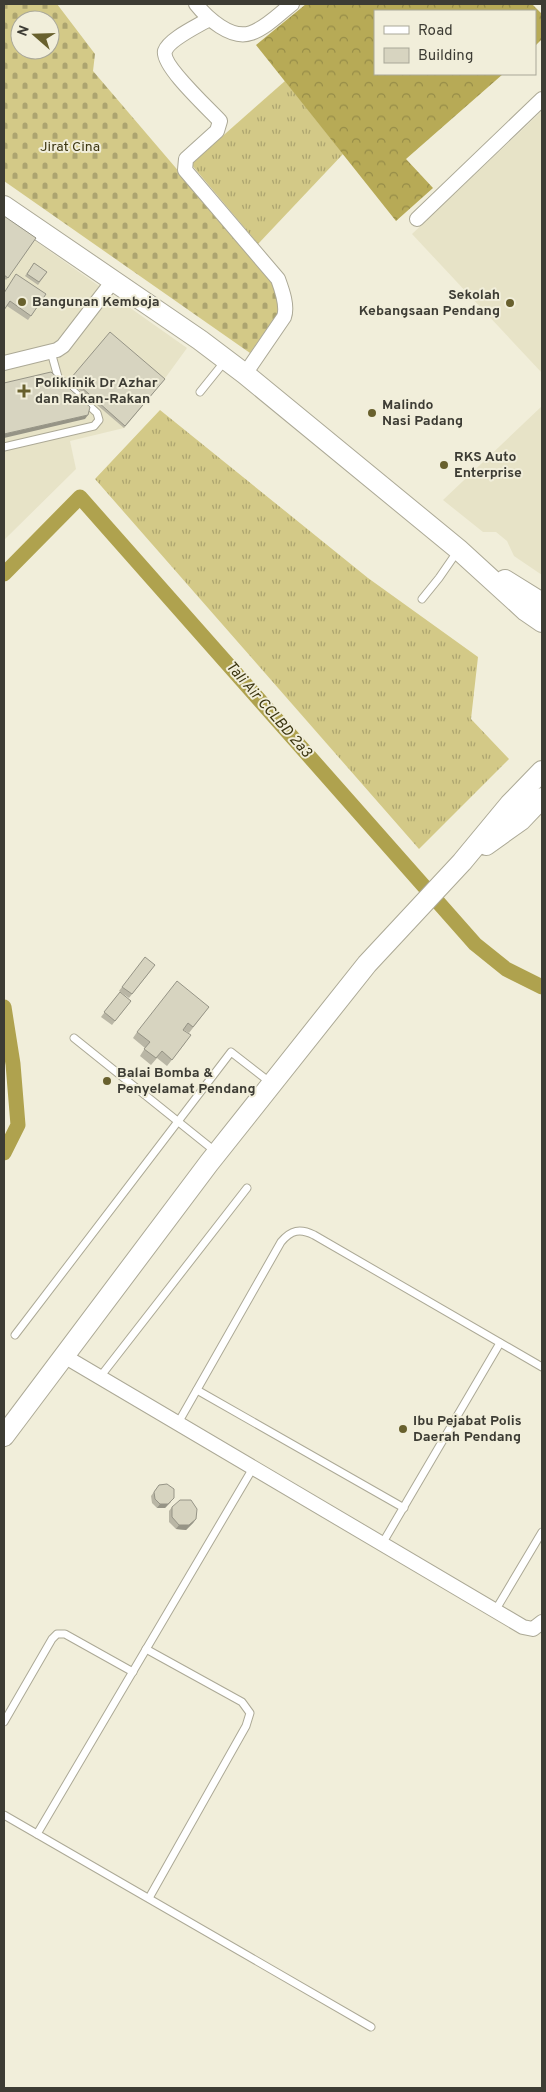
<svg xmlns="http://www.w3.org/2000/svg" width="546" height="2092" viewBox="0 0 546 2092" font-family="Overpass,sans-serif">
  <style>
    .built { fill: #e7e3c7 }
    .grass { fill: url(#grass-tufts) }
    .forest { fill: url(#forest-crowns) }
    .cemetery { fill: url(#cemetery-stones); fill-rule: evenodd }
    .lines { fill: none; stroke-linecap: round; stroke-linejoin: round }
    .canal { stroke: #afa24e; stroke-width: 15 }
    .lane-casing { stroke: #aca996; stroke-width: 9 }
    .street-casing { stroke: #aca996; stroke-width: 16 }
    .secondary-casing { stroke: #aca996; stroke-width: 22 }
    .lane { stroke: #fff; stroke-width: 7 }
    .street { stroke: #fff; stroke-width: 14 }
    .secondary { stroke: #fff; stroke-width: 20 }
    .wall { fill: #b9b6a5 }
    .shaded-wall { fill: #969486 }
    .building { fill: #d7d4c0; stroke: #969486 }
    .poi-dot { fill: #68602d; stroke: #f1eeda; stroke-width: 2 }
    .labels { text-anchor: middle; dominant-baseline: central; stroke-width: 4; stroke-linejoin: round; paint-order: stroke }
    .park-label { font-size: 14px; fill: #3d3713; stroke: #f1eeda }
    .poi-label { font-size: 14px; font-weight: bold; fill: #3d3c34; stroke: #f1eeda; text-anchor: start }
    .water-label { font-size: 15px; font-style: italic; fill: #3b3510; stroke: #f1eeda }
  </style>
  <defs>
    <pattern id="grass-tufts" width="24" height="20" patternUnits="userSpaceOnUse" patternTransform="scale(1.25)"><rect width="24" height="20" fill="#d3c987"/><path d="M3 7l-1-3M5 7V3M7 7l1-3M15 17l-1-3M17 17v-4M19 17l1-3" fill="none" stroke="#aca46f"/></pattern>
    <pattern id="forest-crowns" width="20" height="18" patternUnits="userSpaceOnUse" patternTransform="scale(1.25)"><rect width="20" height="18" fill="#b7aa56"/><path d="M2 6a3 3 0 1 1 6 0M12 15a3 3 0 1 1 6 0" fill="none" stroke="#968c48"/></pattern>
    <pattern id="cemetery-stones" width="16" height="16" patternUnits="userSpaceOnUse" patternTransform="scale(1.25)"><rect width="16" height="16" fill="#d3c987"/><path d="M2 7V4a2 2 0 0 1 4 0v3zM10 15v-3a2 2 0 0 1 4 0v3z" fill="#aca46f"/></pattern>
  </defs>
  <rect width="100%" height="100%" fill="#f1eeda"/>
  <!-- built -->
  <g class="built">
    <path d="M542 111V373L412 234Z"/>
    <path d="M4 219 187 348 163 381 124 428 70 441 76 469 4 540Z"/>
    <path d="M542 406V575L514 556 507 541 496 532H483L443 500Z"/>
  </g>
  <!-- grass -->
  <g class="grass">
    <path d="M285 81 343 154 258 244 191 164Z"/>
    <path d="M160 410 368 578 478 657 471 719 509 759 419 849 95 479Z"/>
  </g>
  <!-- forest -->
  <path class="forest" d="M306 4H532L542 14V39L535 46V11H375V74H503L406 159 433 188 396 221 256 45Z"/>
  <!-- cemetery -->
  <path class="cemetery" d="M4 4H57L95 54 93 71 275 284 281 309 250 353 4 181ZM20 20H50V50H20Z"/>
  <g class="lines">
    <!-- canal -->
    <g class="canal">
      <path d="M4 574 80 497 475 944 506 969 542 987"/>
      <path d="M4 1007 13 1064 18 1125 4 1153"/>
    </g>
    <defs>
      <g id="lane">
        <path d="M200 392 225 361"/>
        <path d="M4 447 94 426 99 420 97 413 58 377 51 352"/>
        <path d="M422 599 439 578 457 552"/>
        <path d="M74 1038 216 1152"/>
        <path d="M15 1335 231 1052 271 1083"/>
        <path d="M100 1377 247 1188"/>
        <path d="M197 1390 404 1508"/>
        <path d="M178 1423 281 1242C291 1230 300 1228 314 1235L542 1367"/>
        <path d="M382 1544 500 1343"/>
        <path d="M495 1611 542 1532"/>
        <path d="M146 1649 242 1702 250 1713 246 1726 149 1898"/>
        <path d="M4 1722 52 1639 57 1634H65L133 1672"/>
        <path d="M4 1815 371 2027"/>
        <path d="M37 1834 253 1468"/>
      </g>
      <g id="street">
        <path d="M196 4C207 18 231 40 251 33 266 28 279 14 292 4"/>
        <path d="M209 19C198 26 169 39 165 51 161 65 209 109 220 121L217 131 186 159 185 170 278 279C282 290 288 306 284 317L245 374"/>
        <path d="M417 219 542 99"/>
        <path d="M4 363 57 350 63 346 113 281"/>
        <path d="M64 1356 523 1627 533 1629 542 1622"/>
      </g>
      <g id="secondary">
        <path d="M4 206 200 340 245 374 458 549 526 611 542 622"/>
        <path d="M505 580 542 603"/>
        <path d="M486 845 521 820 542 798"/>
        <path d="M4 1436 209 1163 367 964 462 862 510 804 542 771"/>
      </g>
    </defs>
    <!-- lane casing -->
    <use href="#lane" class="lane-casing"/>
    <!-- street casing -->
    <use href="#street" class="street-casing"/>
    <!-- secondary casing -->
    <use href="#secondary" class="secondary-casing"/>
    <!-- lane -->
    <use href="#lane" class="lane"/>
    <!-- street -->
    <use href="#street" class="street"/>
    <!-- secondary -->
    <use href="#secondary" class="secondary"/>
  </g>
  <!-- wall -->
  <g class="wall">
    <path d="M4 216 36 238 6 280 4 278Z"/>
    <path d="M34 263 47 272 38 285 25 276Z"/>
    <path d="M4 293 46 294 28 320 7 306Z"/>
    <path d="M71 378 165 379 124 428 69 381Z"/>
    <path d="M152 969 129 998 119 991 122 987Z"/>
    <path d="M120 992 131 1001 112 1025 101 1017Z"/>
    <path d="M209 1007 189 1033 184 1030 186 1042 167 1066 157 1058 151 1065 140 1056 145 1048 133 1038 137 1032Z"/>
    <path d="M159 1485 171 1502 165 1508H157L152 1503 151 1496Z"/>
    <path d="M172 1507 196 1519 193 1523 186 1530 176 1529 169 1522V1511Z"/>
  </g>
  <!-- shaded-wall -->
  <g class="shaded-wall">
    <path d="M88 415 85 419 4 438V434Z"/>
    <path d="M174 1498 165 1508H157L160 1504Z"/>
    <path d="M196 1519 193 1523 186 1530 176 1529 179 1525Z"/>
  </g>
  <!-- building -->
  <g class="building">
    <path d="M4 216 36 238 8 278 4 275Z"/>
    <path d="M34 263 47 272 39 282 27 274Z"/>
    <path d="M16 274 46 294 31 316 10 301 4 310V293Z"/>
    <path d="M110 332 165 379 125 426 71 378Z"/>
    <path d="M51 372 90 407 88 415 4 434V383Z"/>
    <path d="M145 957 155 965 132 994 122 987Z"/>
    <path d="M177 981 209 1007 193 1027 188 1023 183 1030 191 1035 172 1060 162 1051 156 1058 144 1049 150 1042 137 1032Z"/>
    <path d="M120 992 131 1001 115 1021 104 1012Z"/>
    <path d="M167 1484 174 1489V1498L168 1504H160L155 1499 154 1492 159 1485Z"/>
    <path d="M180 1500H191L197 1509 196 1519 189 1525H179L172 1517V1507Z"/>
  </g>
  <!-- markers -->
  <g class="poi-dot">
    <circle cx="22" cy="302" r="5"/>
    <circle cx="510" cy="303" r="5"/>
    <path d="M21.5 383.5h5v5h5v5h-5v5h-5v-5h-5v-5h5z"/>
    <circle cx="372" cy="413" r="5"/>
    <circle cx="444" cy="465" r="5"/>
    <circle cx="107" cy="1081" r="5"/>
    <circle cx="403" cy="1429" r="5"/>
  </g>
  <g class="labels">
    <!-- park labels -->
    <g class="park-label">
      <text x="70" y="147">Jirat Cina</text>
    </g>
    <!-- poi labels -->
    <g class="poi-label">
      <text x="500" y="295" text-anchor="end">Sekolah<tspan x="500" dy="16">Kebangsaan Pendang</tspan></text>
      <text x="32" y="302">Bangunan Kemboja</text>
      <text x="35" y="383">Poliklinik Dr Azhar<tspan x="35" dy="16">dan Rakan-Rakan</tspan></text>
      <text x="382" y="405">Malindo<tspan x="382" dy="16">Nasi Padang</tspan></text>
      <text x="454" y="457">RKS Auto<tspan x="454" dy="16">Enterprise</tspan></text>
      <text x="117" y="1073">Balai Bomba &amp;<tspan x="117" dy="16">Penyelamat Pendang</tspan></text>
      <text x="413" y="1421">Ibu Pejabat Polis<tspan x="413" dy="16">Daerah Pendang</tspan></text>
    </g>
    <!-- water labels -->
    <g class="water-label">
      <text transform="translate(268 710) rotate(49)">Tali Air CCLBD 2a3</text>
    </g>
  </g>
  <!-- border -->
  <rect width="546" height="2092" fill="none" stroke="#3d3c34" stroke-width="10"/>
  <!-- legend -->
  <rect x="374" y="10" width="162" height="65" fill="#f1eeda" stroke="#a9a798"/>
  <rect x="384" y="26" width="25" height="8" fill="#ffffff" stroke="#a9a798"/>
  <text x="418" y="35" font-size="15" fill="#3d3c34">Road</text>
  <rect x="384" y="48" width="25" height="15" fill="#d7d4c0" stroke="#a9a798"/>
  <text x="418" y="60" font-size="15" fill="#3d3c34">Building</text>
  <!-- north arrow -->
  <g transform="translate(35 35) rotate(290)"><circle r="24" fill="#f1eeda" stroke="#a9a798"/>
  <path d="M0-4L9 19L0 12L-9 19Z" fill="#68602d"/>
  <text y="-8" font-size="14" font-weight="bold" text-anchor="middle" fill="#3d3c34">N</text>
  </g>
</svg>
